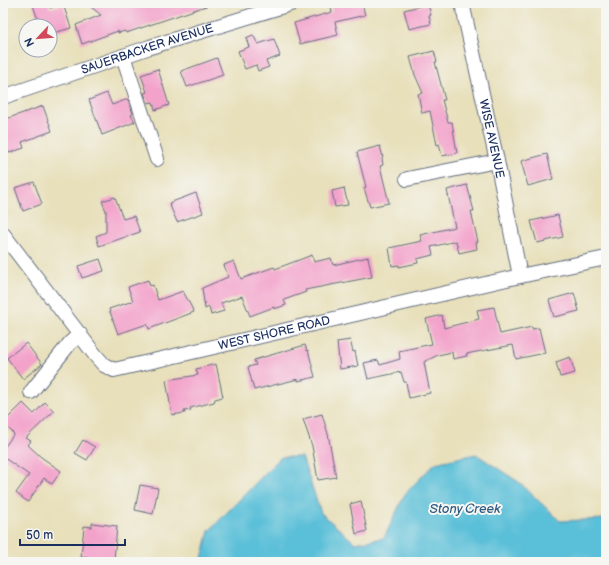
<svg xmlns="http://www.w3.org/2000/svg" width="609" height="565" viewBox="0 0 609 565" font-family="'Balsamiq Sans',sans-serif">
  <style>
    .water { fill: #5abfd8; stroke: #3a779b }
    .building { fill: #f3a2ca }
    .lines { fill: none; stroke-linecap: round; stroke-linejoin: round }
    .minor-casing { stroke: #636d7f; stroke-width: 16 }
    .minor { stroke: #fff; stroke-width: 14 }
    .labels { text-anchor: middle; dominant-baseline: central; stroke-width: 4; stroke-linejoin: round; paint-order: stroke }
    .street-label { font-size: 12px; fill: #1b2f5e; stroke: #f6f6f2 }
    .water-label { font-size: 13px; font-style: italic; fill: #2e5a83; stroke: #f6f6f2 }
  </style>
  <rect width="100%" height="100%" fill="#f6f6f2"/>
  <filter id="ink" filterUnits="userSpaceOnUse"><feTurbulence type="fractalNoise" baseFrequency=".025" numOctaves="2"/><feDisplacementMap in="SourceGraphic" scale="8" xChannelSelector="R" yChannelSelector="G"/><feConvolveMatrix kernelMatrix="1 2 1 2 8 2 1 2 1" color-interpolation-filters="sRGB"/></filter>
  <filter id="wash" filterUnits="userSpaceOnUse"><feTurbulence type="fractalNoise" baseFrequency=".012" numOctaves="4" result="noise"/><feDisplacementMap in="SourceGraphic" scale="16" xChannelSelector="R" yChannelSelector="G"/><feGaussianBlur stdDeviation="0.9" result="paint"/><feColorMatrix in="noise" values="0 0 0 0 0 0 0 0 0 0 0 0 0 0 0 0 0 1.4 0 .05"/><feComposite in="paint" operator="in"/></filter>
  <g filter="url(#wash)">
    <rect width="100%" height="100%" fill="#e8e0bb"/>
    <!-- water -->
    <path class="water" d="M476 454 520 483 560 521 606 519V562H201L209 531 281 457H302L321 513 355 543 384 538 405 494 435 463Z"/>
    <g id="blocks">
      <!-- building -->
      <g class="building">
        <path d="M39 3H48L50 8 63 4 71 28 50 34V26H40L33 5Z"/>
        <path d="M86 3H208L209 5 126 33 125 31 118 33V31L82 44 76 25 101 15Z"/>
        <path d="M330 3H362L365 15 335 22 338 35 300 44 294 23 332 12Z"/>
        <path d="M428 4 431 15 429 16 431 24 409 29 404 10Z"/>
        <path d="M253 35 258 44 274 39 280 56 266 61 269 67 258 71 256 65 245 69 238 51 249 47 246 38Z"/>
        <path d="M434 51 437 62H435L445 100H442L448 122H452L457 153 442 156 439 144 437 145 430 111 422 113 418 94 423 93 415 75 410 57Z"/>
        <path d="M217 58 223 75 187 87 181 71Z"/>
        <path d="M158 69 169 105 155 110 153 102 148 103 144 93 147 92 141 75Z"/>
        <path d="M107 93 112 105 128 99 133 114 131 115 135 122 102 135 89 100Z"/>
        <path d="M43 106 52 131 22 142 24 148 9 153 6 146 3 147V120Z"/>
        <path d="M380 146 383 157 382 158 383 165 380 166 389 203 370 207 364 188 366 187 357 152Z"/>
        <path d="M547 154 553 179 528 186 521 161Z"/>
        <path d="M34 182 42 204 23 211 15 188Z"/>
        <path d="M467 185 474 211H471L478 242H476L477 249 459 253 456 241 431 247 433 255 417 259 418 263 399 267V265L392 266 389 248 422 241 420 235 455 227 447 190Z"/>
        <path d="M344 188 348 205 335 207 332 191Z"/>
        <path d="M196 193 203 213 177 222 169 203Z"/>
        <path d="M115 197 123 219 134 216 140 232 99 246 96 236 106 232V211L102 201Z"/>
        <path d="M558 215 563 237 537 243 531 221Z"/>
        <path d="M312 255 314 262 331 258 333 265 368 257 372 277 305 290 306 292 284 300 286 305 274 309V307L250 316 242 296 221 303 224 311 211 315 209 307 205 309 202 288 228 277 224 265 234 261 241 279 274 267 275 269Z"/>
        <path d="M100 259 104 271 82 278 78 266Z"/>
        <path d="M148 280 150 286 153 285 158 300 183 291 194 312 149 329 147 324 118 334 109 309 133 301 128 287Z"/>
        <path d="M574 293 579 311 554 317 549 300Z"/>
        <path d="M494 307 500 334 532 327V329L539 328 545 353 516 359 513 345 466 354 467 356 453 359 452 352 438 355 424 362 430 393 409 398 406 382H404L401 372 368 379 364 363 378 360 380 365 400 359 399 351 432 344 426 319 442 315 444 328 479 319 477 310Z"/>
        <path d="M350 340 353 352 355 351 358 366 340 369 337 342Z"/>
        <path d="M26 343 42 364 23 379 7 358Z"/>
        <path d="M305 345 307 351 308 350 315 377 298 381V379L254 390 248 367 256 365 254 360Z"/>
        <path d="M570 357 575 373 560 377 556 362Z"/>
        <path d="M216 364 223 397 215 399 214 402 190 408 191 410 184 411 185 413 172 415 166 380 198 375 196 369Z"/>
        <path d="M45 402 54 411 26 438 31 441 28 445 41 457 61 471 52 484 44 478 28 502 16 493 29 475 3 457V449L14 434 3 423 23 403 34 414Z"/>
        <path d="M322 414 328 434 336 477 318 480 312 446 303 419Z"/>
        <path d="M83 440 95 447 87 460 75 453Z"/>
        <path d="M140 485 158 488 153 514 135 510Z"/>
        <path d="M361 501 367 531 356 534 350 504Z"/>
        <path d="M92 523 117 526 114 560 81 557 84 526 92 527Z"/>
      </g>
    </g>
  </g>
  <g filter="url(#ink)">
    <use href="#blocks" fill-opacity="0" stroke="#636d7f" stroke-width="1"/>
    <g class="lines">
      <defs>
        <g id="minor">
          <path id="s1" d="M462 3 497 161 520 276"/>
          <path d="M123 56 157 159"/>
          <path id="s2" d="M3 97 150 47 293 3"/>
          <path d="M407 179 497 161"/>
          <path id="s3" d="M3 234 96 356 104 365 114 370 520 276 606 258"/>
          <path d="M31 392 70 343 80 334"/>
        </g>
      </defs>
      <!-- minor casing -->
      <use href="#minor" class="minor-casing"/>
      <!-- minor -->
      <use href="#minor" class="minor"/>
    </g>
  </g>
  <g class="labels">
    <!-- street labels -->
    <g class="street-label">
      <text stroke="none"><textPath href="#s2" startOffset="152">SAUERBACKER AVENUE</textPath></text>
      <text stroke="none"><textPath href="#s1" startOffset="139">WISE AVENUE</textPath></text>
      <text stroke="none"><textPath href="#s3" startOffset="341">WEST SHORE ROAD</textPath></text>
    </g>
    <!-- water labels -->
    <g class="water-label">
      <text x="465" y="509">Stony Creek</text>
    </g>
  </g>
  <!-- margin -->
  <rect width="609" height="565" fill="none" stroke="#f6f6f2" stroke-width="16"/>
  <!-- north arrow -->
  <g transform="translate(38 38) rotate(244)"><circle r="19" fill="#f6f6f2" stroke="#9ea6b7"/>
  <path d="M0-3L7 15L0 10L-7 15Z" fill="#d1495b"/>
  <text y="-6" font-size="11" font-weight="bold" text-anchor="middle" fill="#1b2f5e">N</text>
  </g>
  <!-- scale -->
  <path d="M20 539v6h105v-6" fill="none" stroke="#1b2f5e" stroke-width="2"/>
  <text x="26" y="539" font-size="12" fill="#1b2f5e" stroke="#f6f6f2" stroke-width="3" paint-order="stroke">50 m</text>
</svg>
